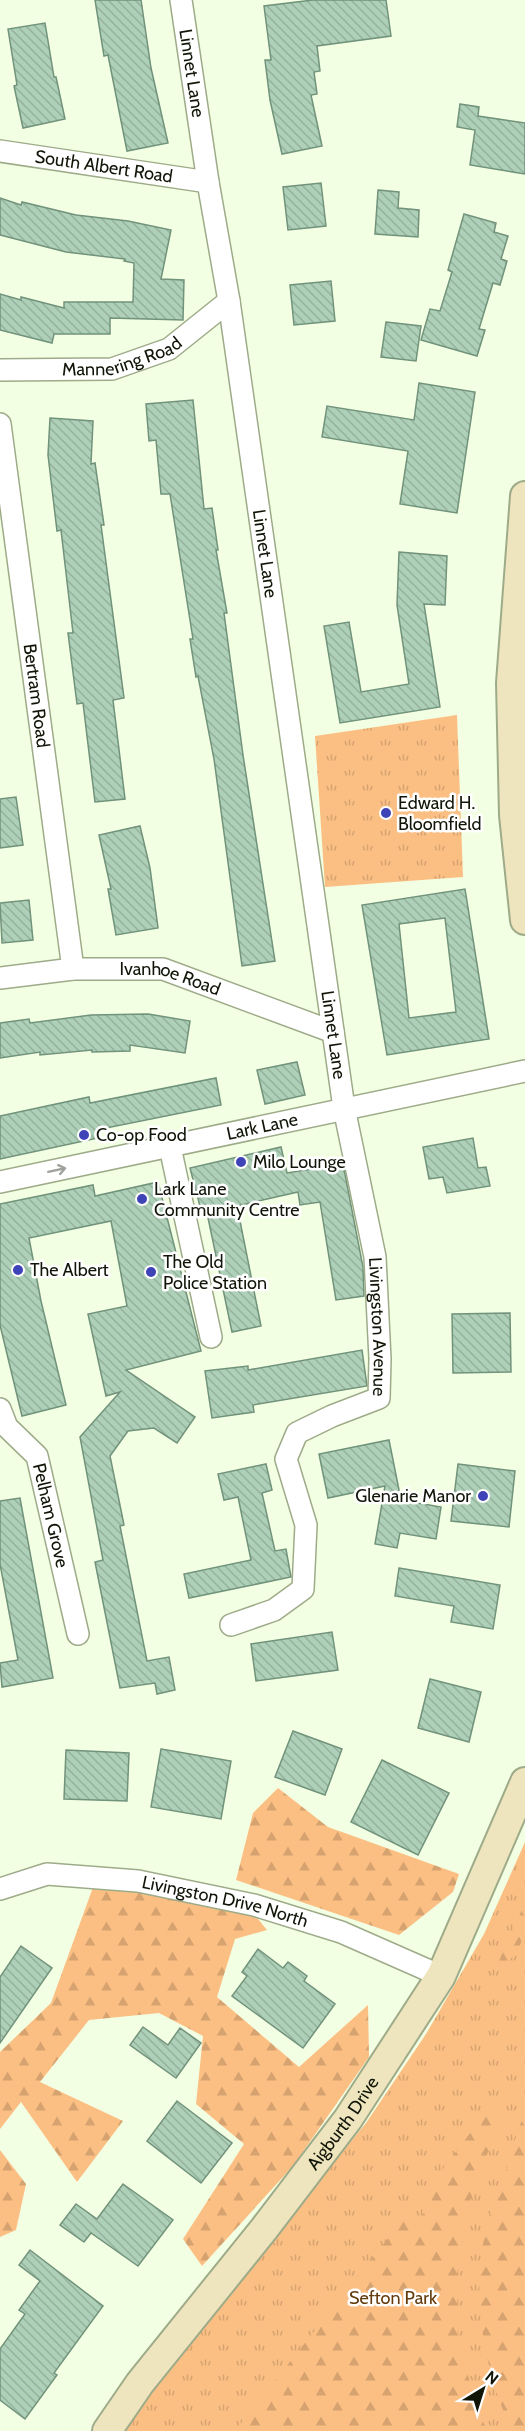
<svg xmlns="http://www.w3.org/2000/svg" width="525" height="2431" viewBox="0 0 525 2431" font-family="Cabin,sans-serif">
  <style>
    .grass { fill: url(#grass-tufts) }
    .forest { fill: url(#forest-firs) }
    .building { fill: url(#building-back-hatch); stroke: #71927b; stroke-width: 1.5; fill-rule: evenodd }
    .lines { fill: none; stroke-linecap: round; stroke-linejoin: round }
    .street-casing { stroke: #9eab89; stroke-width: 24 }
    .secondary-casing { stroke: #9eab89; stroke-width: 32 }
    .street { stroke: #fff; stroke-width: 21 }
    .secondary { stroke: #eee5bf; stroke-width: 28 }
    .oneway { stroke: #9fa19c }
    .poi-dot { fill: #3e43b7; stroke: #fff; stroke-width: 2 }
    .labels { text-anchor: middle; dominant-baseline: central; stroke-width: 5; stroke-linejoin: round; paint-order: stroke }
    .street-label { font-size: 18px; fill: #101508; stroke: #fff }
    .poi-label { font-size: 18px; fill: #101508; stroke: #fff; text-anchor: start }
    .park-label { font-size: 18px; fill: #633b0d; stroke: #fff }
  </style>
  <defs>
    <pattern id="grass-tufts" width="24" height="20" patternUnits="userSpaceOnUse" patternTransform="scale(1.5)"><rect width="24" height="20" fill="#fbbf84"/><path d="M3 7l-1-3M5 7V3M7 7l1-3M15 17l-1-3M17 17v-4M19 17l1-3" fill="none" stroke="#d6a370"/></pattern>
    <pattern id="forest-firs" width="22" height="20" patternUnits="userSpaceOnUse" patternTransform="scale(1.5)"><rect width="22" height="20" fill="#fbbf84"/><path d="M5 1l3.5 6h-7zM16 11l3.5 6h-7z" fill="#d6a370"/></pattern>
    <pattern id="building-back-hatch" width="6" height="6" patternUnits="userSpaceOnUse" patternTransform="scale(1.5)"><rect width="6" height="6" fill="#aed0b8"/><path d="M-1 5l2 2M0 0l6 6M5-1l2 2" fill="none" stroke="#95b29d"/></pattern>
  </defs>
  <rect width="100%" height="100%" fill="#f3ffe2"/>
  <!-- grass -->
  <g class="grass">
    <path d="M457 715 463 877 325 887 315 736Z"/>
    <path d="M525 1842V2431H124L210 2313 366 2123 426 2034 484 1934Z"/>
  </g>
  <!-- forest -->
  <g class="forest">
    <path d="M278 1788 328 1827 459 1874 453 1892 399 1935 236 1880 253 1813Z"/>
    <path d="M96 1879 245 1903 267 1930 235 1939 217 1997 299 2067 368 2005 369 2057 293 2166 202 2266 183 2239 244 2144 196 2104 203 2036 159 2013 89 2020 40 2082 123 2121 77 2182 21 2102 0 2129V2052L51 2003Z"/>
    <path d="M525 1903C525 1927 525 1954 502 1964L499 1961Z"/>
    <path d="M489 2112 499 2122 468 2206 457 2275 458 2343 481 2418 488 2431H235L409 2212 419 2219 431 2204 422 2196 484 2115Z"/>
    <path d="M525 2114V2431H512C481 2363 469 2286 490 2213 494 2200 501 2187 505 2174 512 2154 515 2133 525 2114Z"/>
    <path d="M0 2150 26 2184 16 2230 0 2237Z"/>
  </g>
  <!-- building -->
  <g class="building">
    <path d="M95 0H141L151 68 168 143 127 151 108 55 104 56Z"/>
    <path d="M313 0H386L391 36 317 46 320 71 314 72 317 94 311 95 322 146 282 154 270 100 265 60H271L264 6Z"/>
    <path d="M45 23 54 77H56L65 119 23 128 14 86 17 85 8 29Z"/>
    <path d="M460 104 479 107 478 116 525 123V174L470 165 475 130 457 127Z"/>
    <path d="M321 183 326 226 288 230 283 187Z"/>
    <path d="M378 190 399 192 398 208 419 210 418 237 375 234Z"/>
    <path d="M0 198 21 205 22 202 76 215 128 221 171 230 161 279 184 280 183 320 110 318V334H54L52 343 0 330V294L21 300V297L64 308V302H133L134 263 124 261 125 259 66 252 0 235Z"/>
    <path d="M464 214 496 223 494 232 508 236 501 259 507 261 500 285 493 283 479 329 485 330 477 356 421 340 430 309 440 311 452 272 448 270Z"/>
    <path d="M331 281 335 321 294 325 290 285Z"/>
    <path d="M386 322 421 326 416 361 381 357Z"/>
    <path d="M419 383 475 392 457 513 400 504 408 451 322 437 327 406 414 420Z"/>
    <path d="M193 400 204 509 212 508 218 550H216L227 613H224L243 755 275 961 242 966 214 759 198 676 196 677 190 639H193L170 494H161L156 440 149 441 146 404Z"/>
    <path d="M50 418 93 421 91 464 95 463 104 525H101L124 698 113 700 125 799 95 802 83 703 77 704 68 633H73L61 530 57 531 48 455Z"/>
    <path d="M399 552 447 556 445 605 424 604 440 707 340 723 324 626 349 622 361 692 409 684 397 605Z"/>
    <path d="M16 797 23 845 0 848V799Z"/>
    <path d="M140 826 150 868 158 928 116 935 108 889H111L99 835Z"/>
    <path d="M465 889 489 1039 387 1055 362 905ZM445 918 456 1012 409 1018 399 924Z"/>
    <path d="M29 900 33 940 2 943 0 903Z"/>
    <path d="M148 1014 190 1021 185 1053 130 1045V1051L92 1052V1050L40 1055V1052L0 1058V1023L29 1019 30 1023 91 1015Z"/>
    <path d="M297 1062 305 1095 265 1104 257 1070Z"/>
    <path d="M216 1078 221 1105 96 1130 98 1138 0 1159V1116L89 1097 90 1103Z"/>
    <path d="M473 1138 478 1168 486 1167 490 1186 447 1193 443 1177 429 1179 423 1147Z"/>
    <path d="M281 1147 287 1173 343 1164 363 1267 364 1296 336 1300 320 1202 300 1205 298 1192 237 1206 261 1326 232 1332 207 1213 202 1214 190 1168Z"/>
    <path d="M158 1182 201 1351 126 1370 195 1417 177 1443 154 1428 128 1431 110 1456 124 1525 120 1526 147 1661 169 1657 175 1690 157 1694 155 1683 120 1688 95 1562 103 1560 80 1437 120 1392 106 1396 88 1314 127 1306 111 1221 29 1238 41 1301 66 1405 22 1416 0 1325V1204L93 1185 95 1196Z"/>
    <path d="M510 1313 511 1372 453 1373 452 1314Z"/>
    <path d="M362 1350 367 1386 253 1405 254 1412 212 1418 205 1371 248 1366V1370Z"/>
    <path d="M389 1440 401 1500 441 1507 436 1539 400 1533 397 1548 375 1544 385 1486 328 1498 319 1454Z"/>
    <path d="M266 1464 272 1490 262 1493 275 1551 286 1549 291 1577 189 1598 184 1574 251 1560 238 1497 224 1500 218 1474Z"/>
    <path d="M458 1464 515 1471 509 1527 451 1521Z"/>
    <path d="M20 1498 53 1678 2 1687 0 1663 18 1660 0 1564V1501Z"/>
    <path d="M399 1568 500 1585 493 1629 451 1622 454 1606 395 1596Z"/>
    <path d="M332 1632 338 1670 256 1681 251 1644Z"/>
    <path d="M430 1679 481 1692 469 1742 418 1728Z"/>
    <path d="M293 1731 342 1749 325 1795 275 1777Z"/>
    <path d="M161 1749 231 1761 221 1819 151 1807Z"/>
    <path d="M66 1750 129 1753 127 1801 64 1799Z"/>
    <path d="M382 1760 449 1793 418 1855 351 1822Z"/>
    <path d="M21 1946 52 1968 0 2043V1977Z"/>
    <path d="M258 1949 283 1968 288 1962 307 1976 304 1981 335 2004 303 2048 232 1996 247 1976 242 1972Z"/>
    <path d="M143 2027 168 2045 180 2028 201 2043 176 2078 130 2045Z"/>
    <path d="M177 2101 232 2143 201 2183 147 2141Z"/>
    <path d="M123 2184 173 2220 138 2266 91 2233 84 2242 60 2225 76 2204 97 2219Z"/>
    <path d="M30 2250 103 2306 54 2373 57 2375 25 2419 0 2400V2349L25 2314 19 2310 40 2281 19 2265Z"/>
  </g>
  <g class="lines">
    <defs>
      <g id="street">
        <path id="s1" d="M181 0 208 182 229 301 344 1108 375 1257 380 1359 379 1398 332 1416 297 1433 286 1459 306 1525 303 1589 274 1610 231 1625"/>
        <path id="s2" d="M0 151 208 182"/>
        <path id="s3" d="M0 370 112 369 169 349 229 301"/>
        <path id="s4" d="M0 424 73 969"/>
        <path id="s5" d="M0 978 73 969H163L333 1032"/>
        <path d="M170 1147 211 1337"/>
        <path id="s6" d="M0 1182 525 1071"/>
        <path id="s7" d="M0 1409 7 1427 37 1456 78 1634"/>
        <path id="s8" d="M0 1889 47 1874 138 1881 254 1905 341 1932 441 1976"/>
      </g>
      <g id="secondary">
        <path d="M525 496 511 683 514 815 525 920"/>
        <path id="s9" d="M107 2431 140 2383 264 2229 348 2119 441 1976 525 1782"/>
      </g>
    </defs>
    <!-- street casing -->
    <use href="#street" class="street-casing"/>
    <!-- secondary casing -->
    <use href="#secondary" class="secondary-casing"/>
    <!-- street -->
    <use href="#street" class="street"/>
    <!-- secondary -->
    <use href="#secondary" class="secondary"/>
  </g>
  <!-- one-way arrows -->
  <defs><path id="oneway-shaft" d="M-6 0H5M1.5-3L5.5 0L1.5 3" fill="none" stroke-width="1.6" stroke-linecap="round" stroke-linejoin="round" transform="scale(1.5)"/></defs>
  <use class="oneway" href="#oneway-shaft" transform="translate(57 1170) rotate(-12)"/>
  <!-- markers -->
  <g class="poi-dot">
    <circle cx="386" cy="813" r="6"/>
    <circle cx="84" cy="1135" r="6"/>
    <circle cx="241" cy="1162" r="6"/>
    <circle cx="142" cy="1199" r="6"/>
    <circle cx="18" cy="1270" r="6"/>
    <circle cx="151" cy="1272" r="6"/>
    <circle cx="483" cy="1496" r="6"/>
  </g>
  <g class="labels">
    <!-- street labels -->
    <g class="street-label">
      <text stroke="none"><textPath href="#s1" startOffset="74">Linnet Lane</textPath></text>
      <text stroke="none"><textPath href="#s2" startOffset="105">South Albert Road</textPath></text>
      <text stroke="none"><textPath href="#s3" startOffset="124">Mannering Road</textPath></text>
      <text stroke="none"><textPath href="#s1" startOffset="560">Linnet Lane</textPath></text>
      <text stroke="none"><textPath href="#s4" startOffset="274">Bertram Road</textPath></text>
      <text stroke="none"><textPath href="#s5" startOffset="172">Ivanhoe Road</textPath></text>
      <text stroke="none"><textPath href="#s1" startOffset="1046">Linnet Lane</textPath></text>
      <text stroke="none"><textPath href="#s6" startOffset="268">Lark Lane</textPath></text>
      <text stroke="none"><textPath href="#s1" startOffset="1342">Livingston Avenue</textPath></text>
      <text stroke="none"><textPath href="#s7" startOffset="122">Pelham Grove</textPath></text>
      <text stroke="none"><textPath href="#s8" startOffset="230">Livingston Drive North</textPath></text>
      <text stroke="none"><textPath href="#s9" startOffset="388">Aigburth Drive</textPath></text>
    </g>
    <!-- poi labels -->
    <g class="poi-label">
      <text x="398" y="803">Edward H.<tspan x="398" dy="21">Bloomfield</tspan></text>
      <text x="96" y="1135">Co-op Food</text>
      <text x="253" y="1162">Milo Lounge</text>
      <text x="154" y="1189">Lark Lane<tspan x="154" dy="21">Community Centre</tspan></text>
      <text x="163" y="1262">The Old<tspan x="163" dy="21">Police Station</tspan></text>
      <text x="30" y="1270">The Albert</text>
      <text x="471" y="1496" text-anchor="end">Glenarie Manor</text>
    </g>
    <!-- park labels -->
    <g class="park-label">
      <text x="393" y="2298">Sefton Park</text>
    </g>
  </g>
  <!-- north arrow -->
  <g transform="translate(483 2389) rotate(38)" stroke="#ffffff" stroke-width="4.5" paint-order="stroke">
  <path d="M0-4.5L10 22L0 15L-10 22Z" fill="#101508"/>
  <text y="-9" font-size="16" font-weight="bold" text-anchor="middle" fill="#101508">N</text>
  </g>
</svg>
